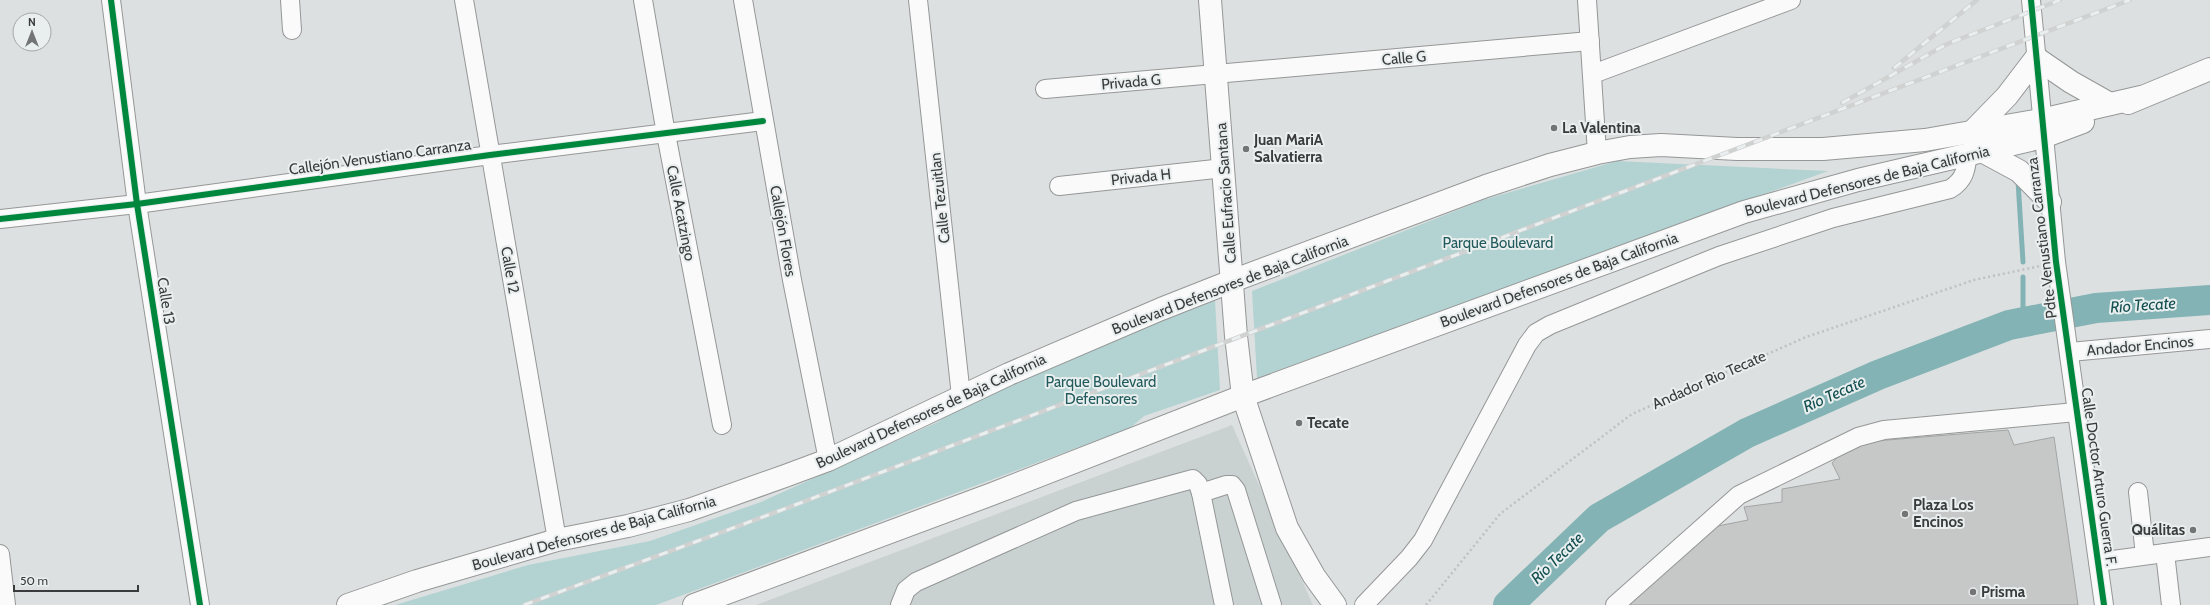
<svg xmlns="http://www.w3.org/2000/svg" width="2210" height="605" viewBox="0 0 2210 605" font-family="Cabin,sans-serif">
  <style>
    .built { fill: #c9d1d1 }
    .green { fill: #b3d2d2 }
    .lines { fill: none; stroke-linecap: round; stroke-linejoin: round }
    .stream { stroke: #84b3b5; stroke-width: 5 }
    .river { stroke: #84b3b5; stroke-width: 30 }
    .building { fill: #c6c8c8; stroke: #a3a5a5 }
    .minor-casing { stroke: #959797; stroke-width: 20 }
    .major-casing { stroke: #959797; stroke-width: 24 }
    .path { stroke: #bfc1c1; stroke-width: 2.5; stroke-dasharray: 2 3; stroke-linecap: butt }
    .minor { stroke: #fafafa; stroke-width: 18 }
    .major { stroke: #fafafa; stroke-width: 22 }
    .rail-casing { stroke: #d0d1d1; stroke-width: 4.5 }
    .rail { stroke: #e9eeee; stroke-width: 3; stroke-dasharray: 9; stroke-linecap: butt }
    .cycleway-casing { stroke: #e9eeee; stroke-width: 8 }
    .cycleway { stroke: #00873e; stroke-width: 6 }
    .poi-dot { fill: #737575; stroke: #e9eeee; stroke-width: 1.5 }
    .labels { text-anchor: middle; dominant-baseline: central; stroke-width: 4; stroke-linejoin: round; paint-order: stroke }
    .street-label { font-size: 15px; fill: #3a3c3c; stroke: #e9eeee }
    .poi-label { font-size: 15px; font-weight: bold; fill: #3a3c3c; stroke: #e9eeee; text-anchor: start }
    .park-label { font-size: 15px; fill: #225b5d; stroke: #e9eeee }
    .water-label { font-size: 16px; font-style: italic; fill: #134f51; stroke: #e9eeee }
  </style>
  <rect width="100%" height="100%" fill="#dde0e0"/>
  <!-- built -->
  <path class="built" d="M1232 425 1313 605H756Z"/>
  <!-- green -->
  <g class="green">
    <path d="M1617 161 1828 171 1257 378 1252 291 1483 200Z"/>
    <path d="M1215 300 1220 390 1144 416 1130 428 656 605H395L528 565 650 541 761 502 938 422 980 388Z"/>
  </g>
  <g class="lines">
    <!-- stream -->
    <g class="stream">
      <path d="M2018 181 2023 262"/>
      <path d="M2023 323V277"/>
    </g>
    <!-- river -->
    <path class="river" d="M1508 605 1599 518 1747 433 1878 375 2009 325 2096 308 2210 300"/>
  </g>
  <!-- building -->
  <path class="building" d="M2008 430 2014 445 2054 437 2078 605H1619L1703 529 1748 520 1744 507 1782 502V489L1840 479 1832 463 1851 443Z"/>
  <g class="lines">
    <defs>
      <g id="minor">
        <path d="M111 0 137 204 200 605"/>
        <path d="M290 0 292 30"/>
        <path d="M464 0 557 540"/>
        <path d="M643 0 666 134 722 425"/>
        <path d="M743 0 792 280 828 460"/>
        <path d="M918 0 961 396"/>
        <path d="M1587 0 1597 153"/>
        <path d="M2031 0 2056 262 2104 605"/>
        <path d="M1593 74 1791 0"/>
        <path d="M1045 89 1590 41"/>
        <path d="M1059 186 1224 168"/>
        <path d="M0 219 137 204 490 155 763 121"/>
        <path d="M2070 352 2210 339"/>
        <path d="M2138 492 2145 555"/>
        <path d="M1201 493 1226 485H1232L1236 490 1272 605"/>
        <path d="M2165 553 2171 605"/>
        <path d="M0 554 6 605"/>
        <path d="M2098 562 2210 547"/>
        <path d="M900 605 906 590 916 582 1076 511 1193 479 1198 484 1201 493 1224 605"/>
        <path d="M1364 605 1409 558 1423 540 1527 345 1536 333 1550 325 1719 256 1833 218 1950 189C1965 180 1966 169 1968 154"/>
        <path d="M1615 605 1739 495 1858 437 1884 430 2076 412"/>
      </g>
      <g id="major">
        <path d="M1210 0 1236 336 1243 396 1287 528 1314 576 1335 605"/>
        <path d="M2128 103 2210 69"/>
        <path d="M1971 133 2007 96 2036 58 2071 82 2110 104"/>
        <path d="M1982 151 2019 171 2050 202"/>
        <path d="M348 605 417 581 557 540 628 526 689 510 785 476 828 460 1009 374 1161 309 1232 281 1486 186 1550 165 1597 153 1630 147 1661 145 1737 149H1823L1925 140 2041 120 2141 97"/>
        <path d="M694 605 992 494 1243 396 1744 212 1858 180 2043 137 2083 122"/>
      </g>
    </defs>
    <!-- minor casing -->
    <use href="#minor" class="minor-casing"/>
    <!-- major casing -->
    <use href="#major" class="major-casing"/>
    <!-- path -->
    <path class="path" d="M1426 605 1500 514 1632 414 1806 337 1974 280 2040 266"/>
    <!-- minor -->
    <use href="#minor" class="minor"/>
    <!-- major -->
    <use href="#major" class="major"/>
    <defs>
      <g id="rail">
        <path d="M1894 68 1977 0"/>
        <path d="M1842 103 1947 44 2060 0"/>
        <path d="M524 605 779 511 2130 0"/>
      </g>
    </defs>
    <!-- rail casing -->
    <use href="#rail" class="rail-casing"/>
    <!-- rail -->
    <use href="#rail" class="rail"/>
    <defs>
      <g id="cycleway">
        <path d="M111 0 137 204 200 605"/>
        <path d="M2031 0 2056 262 2104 605"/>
        <path d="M0 219 137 204 490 155 763 121"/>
      </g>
    </defs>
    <!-- cycleway casing -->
    <use href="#cycleway" class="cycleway-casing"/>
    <!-- cycleway -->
    <use href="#cycleway" class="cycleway"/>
  </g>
  <!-- markers -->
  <g class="poi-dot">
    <circle cx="1554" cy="128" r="4"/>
    <circle cx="1246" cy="149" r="4"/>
    <circle cx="1299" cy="423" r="4"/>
    <circle cx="1905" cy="514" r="4"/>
    <circle cx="2193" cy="530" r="4"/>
    <circle cx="1973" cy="592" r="4"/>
  </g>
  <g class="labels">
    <!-- street labels -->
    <g class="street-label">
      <text transform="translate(1404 58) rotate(-5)">Calle G</text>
      <text transform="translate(1131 82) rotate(-5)">Privada G</text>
      <text transform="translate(380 157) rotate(-8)">Callejón Venustiano Carranza</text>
      <text transform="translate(1141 177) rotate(-6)">Privada H</text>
      <text transform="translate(1867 181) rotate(-14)">Boulevard Defensores de Baja California</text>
      <text transform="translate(1226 193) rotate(-94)">Calle Eufracio Santana</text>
      <text transform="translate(940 198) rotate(-96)">Calle Tezuitlan</text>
      <text transform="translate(681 213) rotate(79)">Calle Acatzingo</text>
      <text transform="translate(783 231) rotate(80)">Callejón Flores</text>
      <text transform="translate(2042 238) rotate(-97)">Pdte Venustiano Carranza</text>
      <text transform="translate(510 270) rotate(80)">Calle 12</text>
      <text transform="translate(1559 280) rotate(-20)">Boulevard Defensores de Baja California</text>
      <text transform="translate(1230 285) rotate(-21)">Boulevard Defensores de Baja California</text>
      <text transform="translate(166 301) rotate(81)">Calle 13</text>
      <text transform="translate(2140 346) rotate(-5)">Andador Encinos</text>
      <text transform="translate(1709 380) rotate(-24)">Andador Rio Tecate</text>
      <text transform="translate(931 411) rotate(-25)">Boulevard Defensores de Baja California</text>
      <text transform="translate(2099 477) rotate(82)">Calle Doctor Arturo Guerra F.</text>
      <text transform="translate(594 533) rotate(-15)">Boulevard Defensores de Baja California</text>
    </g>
    <!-- poi labels -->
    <g class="poi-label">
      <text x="1562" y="128">La Valentina</text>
      <text x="1254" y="140">Juan MariA<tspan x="1254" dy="17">Salvatierra</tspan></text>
      <text x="1307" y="423">Tecate</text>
      <text x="1913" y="505">Plaza Los<tspan x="1913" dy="17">Encinos</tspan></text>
      <text x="2185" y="530" text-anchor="end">Quálitas</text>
      <text x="1981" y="592">Prisma</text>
    </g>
    <!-- park labels -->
    <g class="park-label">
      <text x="1498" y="243">Parque Boulevard</text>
      <text x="1101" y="382">Parque Boulevard<tspan x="1101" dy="17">Defensores</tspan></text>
    </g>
    <!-- water labels -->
    <g class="water-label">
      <text transform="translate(2143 305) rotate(-4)">Río Tecate</text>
      <text transform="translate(1834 394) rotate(-24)">Río Tecate</text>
      <text transform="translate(1557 558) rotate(-44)">Río Tecate</text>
    </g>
  </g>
  <!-- north arrow -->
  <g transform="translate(32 32)"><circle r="19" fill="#e9eeee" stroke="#a3a7a7"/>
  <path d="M0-3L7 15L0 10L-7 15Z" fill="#737575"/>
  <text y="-6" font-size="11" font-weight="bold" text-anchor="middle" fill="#3a3c3c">N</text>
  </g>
  <!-- scale -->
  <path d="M14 585v6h124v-6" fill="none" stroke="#3a3c3c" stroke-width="2"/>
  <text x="20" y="585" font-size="12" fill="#3a3c3c" stroke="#e9eeee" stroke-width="3" paint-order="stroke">50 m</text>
</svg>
